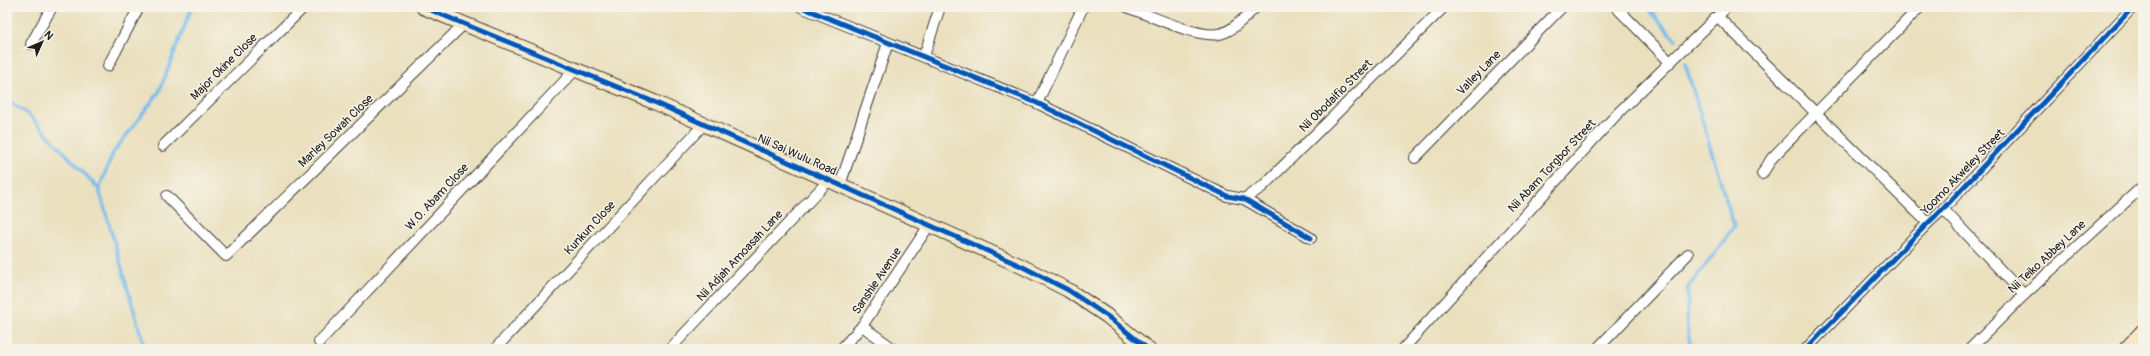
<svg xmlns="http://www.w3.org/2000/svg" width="2150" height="356" viewBox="0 0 2150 356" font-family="Pangolin,sans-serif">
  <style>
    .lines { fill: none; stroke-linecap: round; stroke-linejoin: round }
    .stream { stroke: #76bced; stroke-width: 3.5 }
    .street-casing { stroke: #3b3934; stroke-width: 12 }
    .secondary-casing { stroke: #3b3934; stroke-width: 16 }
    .street { stroke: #fff; stroke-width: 10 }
    .secondary { stroke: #f7e8c3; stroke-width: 14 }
    .cycleway-casing { stroke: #f7f3e8; stroke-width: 8 }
    .cycleway { stroke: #0057b8; stroke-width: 5 }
    .labels { text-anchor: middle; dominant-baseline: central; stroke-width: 3; stroke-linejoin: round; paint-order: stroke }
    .street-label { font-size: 12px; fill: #1c1c1c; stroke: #f7f3e8 }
  </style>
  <rect width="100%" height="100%" fill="#f7f3e8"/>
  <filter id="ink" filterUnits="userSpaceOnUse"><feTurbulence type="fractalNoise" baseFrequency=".025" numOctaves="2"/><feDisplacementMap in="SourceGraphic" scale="8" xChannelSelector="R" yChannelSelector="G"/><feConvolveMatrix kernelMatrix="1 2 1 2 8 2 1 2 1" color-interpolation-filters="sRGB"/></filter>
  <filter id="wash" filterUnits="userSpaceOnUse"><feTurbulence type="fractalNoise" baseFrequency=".012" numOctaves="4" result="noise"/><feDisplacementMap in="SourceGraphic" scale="16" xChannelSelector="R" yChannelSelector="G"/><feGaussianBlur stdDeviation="0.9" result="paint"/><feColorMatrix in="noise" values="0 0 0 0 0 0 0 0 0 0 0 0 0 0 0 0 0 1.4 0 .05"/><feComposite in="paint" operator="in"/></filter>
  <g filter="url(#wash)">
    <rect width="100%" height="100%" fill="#eae0be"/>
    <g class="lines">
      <!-- stream -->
      <g class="stream">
        <path d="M1647 7 1676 40"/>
        <path d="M1685 63 1734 226 1713 256 1688 287 1687 326 1691 349"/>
        <path d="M7 100 29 115 99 189 145 349"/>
        <path d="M99 189 113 153 159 92 192 7"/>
      </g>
    </g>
  </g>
  <g filter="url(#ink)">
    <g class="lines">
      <defs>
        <g id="street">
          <path d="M801 7 1037 103 1227 196 1244 199 1311 238"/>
          <path d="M1127 7C1149 15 1197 38 1219 34 1232 32 1246 16 1256 7"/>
          <path d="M1616 7 1669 61"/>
          <path d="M1718 17 1928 223"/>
          <path d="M31 44 52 7"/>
          <path d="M924 56 940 7"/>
          <path d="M108 66 139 7"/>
          <path d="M1037 103 1083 7"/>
          <path d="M163 146 304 7"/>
          <path d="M1415 158 1562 7"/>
          <path d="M1762 174 1772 158 1920 7"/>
          <path d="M840 185 888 43"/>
          <path d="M167 196 226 256 464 24"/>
          <path d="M1244 199 1262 187 1444 7"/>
          <path d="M1943 209 2024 295"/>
          <path d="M862 326 894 349"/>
          <path d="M319 342 575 70"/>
          <path d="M495 349 704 124"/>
          <path d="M670 349 829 180"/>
          <path d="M841 349 862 326 930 224"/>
          <path d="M1403 349 1617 114 1727 7"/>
          <path d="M1597 349 1688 254"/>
          <path d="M1806 349 1928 223 1943 209 2133 7"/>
          <path d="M1970 349 2024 295 2143 186"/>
        </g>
        <g id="secondary">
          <path d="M423 7 654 102 1021 266 1068 290 1107 316 1148 349"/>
          <path d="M2126 349 2143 331"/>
        </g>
      </defs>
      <!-- street casing -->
      <use href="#street" class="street-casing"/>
      <!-- secondary casing -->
      <use href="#secondary" class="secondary-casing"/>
      <!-- street -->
      <use href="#street" class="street"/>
      <!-- secondary -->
      <use href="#secondary" class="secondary"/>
      <defs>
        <g id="cycleway">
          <path d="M423 7 654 102 1021 266 1068 290 1107 316 1148 349"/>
          <path d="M801 7 1037 103 1227 196 1244 199 1311 238"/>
          <path d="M1806 349 1928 223 1943 209 2133 7"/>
        </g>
      </defs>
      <!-- cycleway casing -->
      <use href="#cycleway" class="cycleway-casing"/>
      <!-- cycleway -->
      <use href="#cycleway" class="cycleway"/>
    </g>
  </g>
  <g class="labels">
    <!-- street labels -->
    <g class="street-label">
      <text transform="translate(224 67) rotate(-45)">Major Okine Close</text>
      <text transform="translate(1479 73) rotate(-46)">Valley Lane</text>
      <text transform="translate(1336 96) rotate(-45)">Nii Obodaifio Street</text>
      <text transform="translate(336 131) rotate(-44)">Marley Sowah Close</text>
      <text transform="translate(797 155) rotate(24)">Nii Sai Wulu Road</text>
      <text transform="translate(1552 166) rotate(-47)">Nii Abam Torgbor Street</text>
      <text transform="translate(1963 172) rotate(-46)">Yoomo Akweley Street</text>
      <text transform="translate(437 197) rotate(-47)">W.O. Abam Close</text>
      <text transform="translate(590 228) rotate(-47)">Kunkun Close</text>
      <text transform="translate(740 256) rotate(-47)">Nii Adjah Amoasah Lane</text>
      <text transform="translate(2047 257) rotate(-43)">Nii Teiko Abbey Lane</text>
      <text transform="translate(877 281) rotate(-56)">Sanshie Avenue</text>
    </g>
  </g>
  <!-- margin -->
  <rect width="2150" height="356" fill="none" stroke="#f7f3e8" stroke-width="24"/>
  <!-- north arrow -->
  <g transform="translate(42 42) rotate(45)" stroke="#f7f3e8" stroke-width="3" paint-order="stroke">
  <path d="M0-3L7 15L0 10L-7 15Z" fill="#1c1c1c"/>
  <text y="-6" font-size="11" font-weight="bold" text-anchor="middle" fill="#1c1c1c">N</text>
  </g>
</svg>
